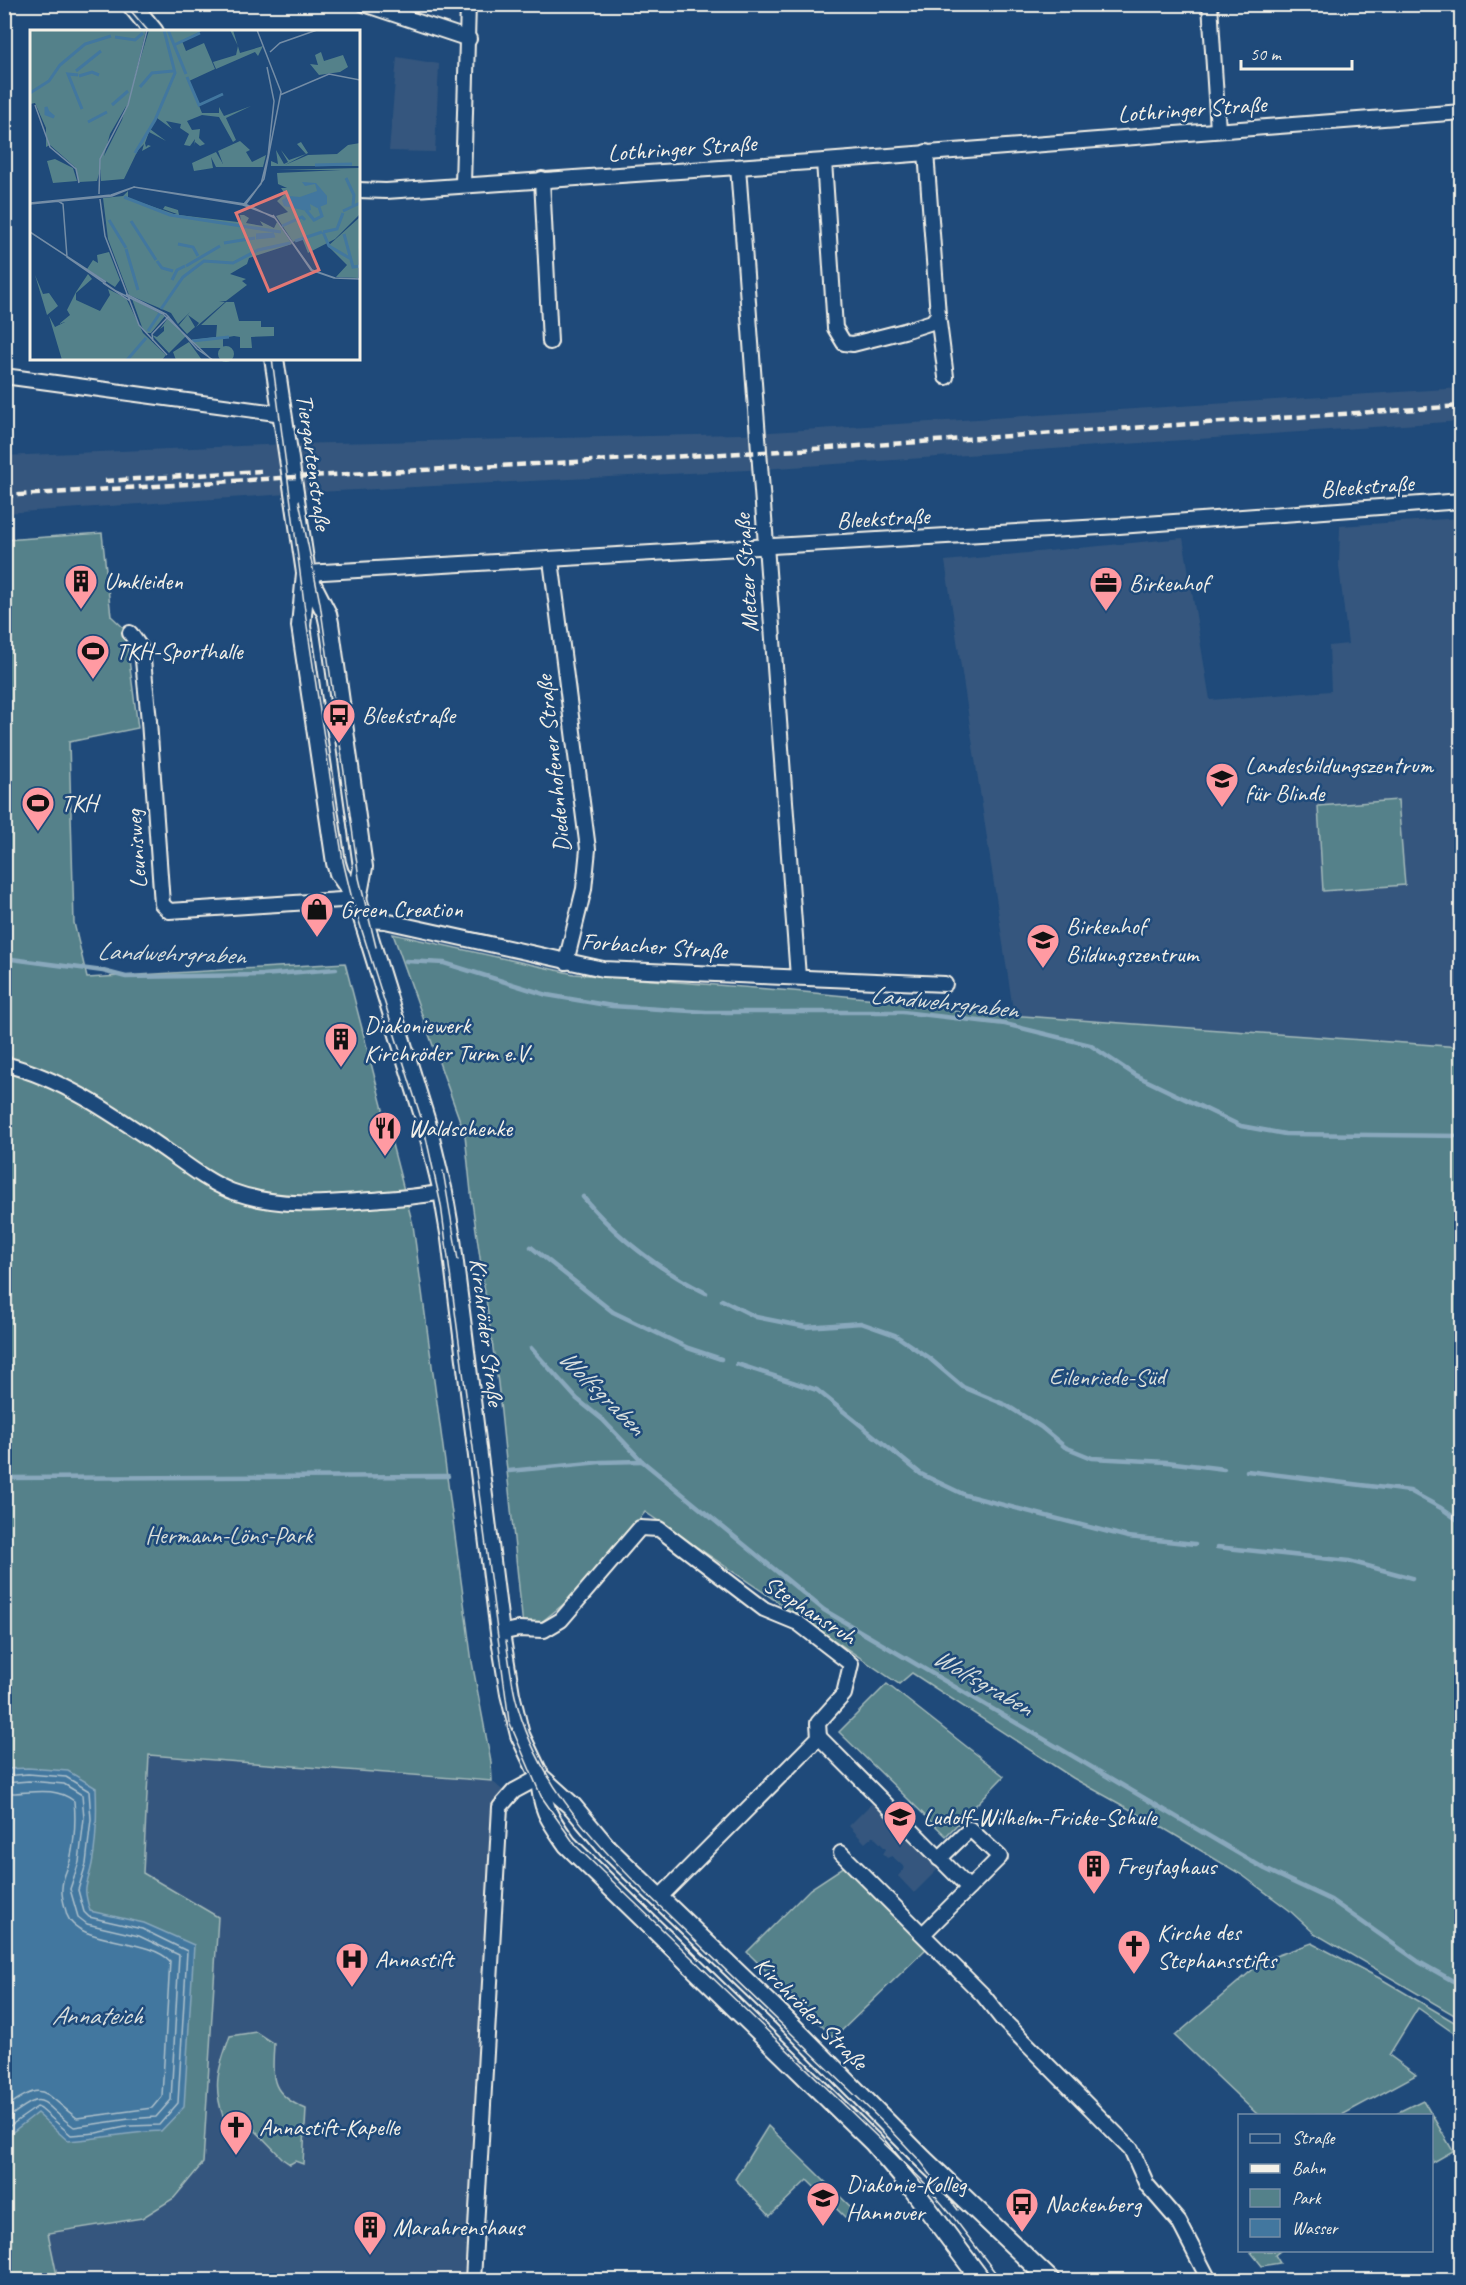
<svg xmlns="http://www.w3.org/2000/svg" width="1466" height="2285" viewBox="0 0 1466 2285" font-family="Caveat,sans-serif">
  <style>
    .built { fill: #35577e }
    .green { fill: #54818a; stroke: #a4b9b9; stroke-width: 1.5 }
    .water { fill: #42779f; stroke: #89a8bc; stroke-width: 1.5 }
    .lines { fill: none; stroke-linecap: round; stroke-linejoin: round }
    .shore { stroke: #adc0cb; stroke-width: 1.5 }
    .stream { stroke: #89a8bc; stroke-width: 4.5 }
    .street-casing { stroke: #f4f1e8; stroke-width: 18 }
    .secondary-casing { stroke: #f4f1e8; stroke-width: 22 }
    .street { stroke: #1f4a7a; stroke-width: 14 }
    .secondary { stroke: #1f4a7a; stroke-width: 18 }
    .tram { stroke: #f4f1e8; stroke-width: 1.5 }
    .rail { stroke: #f4f1e8; stroke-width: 4.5; stroke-dasharray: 9 4.5; stroke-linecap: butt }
    .labels { text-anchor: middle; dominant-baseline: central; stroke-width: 5; stroke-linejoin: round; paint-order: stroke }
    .street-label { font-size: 24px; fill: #f4f1e8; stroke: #1f4a7a }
    .poi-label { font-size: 24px; fill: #f4f1e8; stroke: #1f4a7a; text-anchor: start }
    .park-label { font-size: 24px; fill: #dce0da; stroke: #1f4a7a }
    .water-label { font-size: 26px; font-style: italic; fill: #d9dfdd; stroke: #1f4a7a }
    .inset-river { fill: none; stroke: #42779f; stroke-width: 3 }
    .inset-road { fill: none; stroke: #748da6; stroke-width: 1.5 }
    .view { fill: #e27875; fill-opacity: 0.15; stroke: #e27875; stroke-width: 3 }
    .inset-edge { fill: none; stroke: #f4f1e8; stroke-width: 3 }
  </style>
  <rect width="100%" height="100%" fill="#1f4a7a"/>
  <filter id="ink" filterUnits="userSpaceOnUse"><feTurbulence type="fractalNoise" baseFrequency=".0167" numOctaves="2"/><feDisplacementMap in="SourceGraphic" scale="12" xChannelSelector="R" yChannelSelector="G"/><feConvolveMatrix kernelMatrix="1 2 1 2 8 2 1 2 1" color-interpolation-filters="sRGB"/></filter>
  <g filter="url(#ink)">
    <!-- built -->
    <g class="built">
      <path d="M397 57 439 64 435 152 389 151Z"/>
      <path d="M1462 388 1461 421 747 470 317 492 5 513 4 456 288 444 741 434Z"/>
      <path d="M1461 518V1047L1014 1016 945 561 1183 538 1210 700 1331 691 1329 646 1348 644 1339 566 1340 526Z"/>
      <path d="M149 1755 492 1781 509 1796 500 1807 473 2280H58L48 2233 142 2218 218 1917 143 1873Z"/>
      <path d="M873 1802 899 1828 901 1826 939 1868 914 1893 898 1876 905 1868 892 1856 887 1858 883 1854 886 1849 873 1836 865 1843 849 1826Z"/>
    </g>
    <!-- green -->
    <g class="green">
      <path d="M102 533 111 616 125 629 138 728 69 742 74 923 87 978 345 963 413 1225 472 1662 491 1762 492 1781 149 1755 143 1873 218 1917 203 2163 174 2198 142 2218 48 2233 58 2280H5V540Z"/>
      <path d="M1398 800 1405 885 1323 891 1318 806Z"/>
      <path d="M393 934 574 974 793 991 939 1005 951 1011 1461 1047V2019L1314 1933 1289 1910 1242 1875 1158 1825 1073 1778 912 1673 899 1684 645 1512 597 1572 565 1603 524 1636 498 1383 472 1202 465 1135Z"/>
      <path d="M887 1684 1004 1776 946 1836 839 1732Z"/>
      <path d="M848 1864 928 1947 834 2038 747 1952 810 1889Z"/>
      <path d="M1312 1943 1383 1980 1461 2026V2038L1418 2008 1389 2055 1416 2075 1342 2115H1258L1175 2036 1264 1960Z"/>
      <path d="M256 2032 274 2044C272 2079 270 2094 306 2109L303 2164 295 2161 290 2164 284 2160 251 2126 223 2116C212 2084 219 2067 230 2036Z"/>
      <path d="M1423 2100 1453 2151 1432 2163V2116L1392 2115Z"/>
      <path d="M768 2126 856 2212 847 2219 807 2180 770 2216 735 2179Z"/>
      <path d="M1250 2251H1280L1275 2255 1280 2263 1262 2266Z"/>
    </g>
    <!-- water -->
    <path class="water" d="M28 1768 68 1771 96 1788C97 1813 97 1839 92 1864 87 1889 82 1884 90 1911L144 1923 194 1945 184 2107 161 2131C130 2132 100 2139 68 2141L37 2113 5 2138V1769Z"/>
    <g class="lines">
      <!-- shore -->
      <g class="shore">
        <path d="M4 1776 28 1774 66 1777 89 1791 91 1819 86 1864 78 1890 84 1912 89 1917 142 1929 187 1951 178 2103 159 2125 130 2126 96 2133 71 2135 41 2109 37 2107 4 2130"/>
        <path d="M4 1783 29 1781 64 1784 82 1795 84 1818 79 1862 70 1889 78 1917 87 1924 139 1936 179 1955 171 2100 156 2117 129 2119 74 2127C36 2100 48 2087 4 2121"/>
        <path d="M4 1793C29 1794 53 1785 74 1801 76 1820 74 1843 70 1861 67 1870 62 1879 62 1888 61 1897 65 1907 67 1915 77 1945 147 1937 170 1961L162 2096 152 2108 77 2118C42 2093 46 2077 4 2109"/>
      </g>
      <!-- stream -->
      <g class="stream">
        <path d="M4 958 103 971 126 977 263 975 336 969"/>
        <path d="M406 961 444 963 547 995 612 1006 706 1012H903L1005 1024 1090 1045 1135 1075 1241 1126 1285 1134 1462 1136"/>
        <path d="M583 1197C617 1238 658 1269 706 1293"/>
        <path d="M531 1247 613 1312 688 1348 721 1359"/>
        <path d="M722 1300 756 1317 806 1327 861 1323 895 1335 929 1358 963 1387 1006 1405 1041 1427 1065 1447 1092 1458 1167 1462 1224 1469"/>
        <path d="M531 1348 577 1399 603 1420 642 1461 824 1610 1265 1869 1331 1900 1419 1962 1462 1986"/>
        <path d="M737 1364 817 1390 921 1474 965 1495 1128 1537 1195 1544"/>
        <path d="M509 1471 600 1462 642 1461"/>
        <path d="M1247 1471 1410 1491 1441 1508 1462 1523"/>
        <path d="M4 1478 448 1476"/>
        <path d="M1217 1547 1349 1561 1412 1578"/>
      </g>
      <defs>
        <g id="street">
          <path d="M364 4 469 39"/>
          <path d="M1210 4 1218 130"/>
          <path d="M926 152 938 315 946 377"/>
          <path d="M824 161 835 328 844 343 853 344 904 331 932 322 938 315"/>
          <path d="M738 167 798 977"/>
          <path d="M542 179 550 342"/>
          <path d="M463 184 468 4"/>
          <path d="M358 190 386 191 824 161 1462 112"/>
          <path d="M4 376 283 414"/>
          <path d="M551 560 588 849 584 889 566 962"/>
          <path d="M306 573 1119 526 1462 501"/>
          <path d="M130 633 142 650 149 721 162 904 169 911 357 899"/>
          <path d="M363 920 385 921 603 969 945 984"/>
          <path d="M4 1064C61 1078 113 1114 161 1147 183 1162 206 1181 231 1191 276 1208 323 1204 371 1200 395 1198 419 1197 443 1192"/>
          <path d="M500 1633 519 1629 544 1630 561 1620 640 1528 659 1529 764 1609 798 1623 851 1664 844 1694 818 1723 819 1737 659 1898"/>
          <path d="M819 1737 969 1888 923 1934"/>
          <path d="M841 1853 983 1995 1002 2019 1131 2149 1147 2185 1179 2222 1208 2278 1206 2280"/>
          <path d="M939 1859 970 1829 1000 1857 969 1888"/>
          <path d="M473 2280 500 1807 514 1791 540 1777"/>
        </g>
        <g id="secondary">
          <path d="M131 4 154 32"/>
          <path d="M274 358 306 573 301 626 336 863 339 873 357 899 426 1122 443 1192 451 1239 500 1633 510 1694 520 1735 540 1777 573 1807 608 1849 782 2016 923 2159 1050 2280"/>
          <path d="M308 577 327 614 329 623 363 867 357 899"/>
          <path d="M540 1777C542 1809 549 1818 567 1844L873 2142 913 2189 981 2280"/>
        </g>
      </defs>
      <!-- street casing -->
      <use href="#street" class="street-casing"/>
      <!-- secondary casing -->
      <use href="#secondary" class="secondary-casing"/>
      <!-- street -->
      <use href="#street" class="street"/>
      <!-- secondary -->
      <use href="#secondary" class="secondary"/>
      <!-- tram -->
      <g class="tram">
        <path d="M125 4 149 32"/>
        <path d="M272 358 307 626 343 861 352 899 423 1124 441 1205 509 1721 541 1796 576 1846 921 2179 954 2218 1001 2280"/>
        <path d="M299 501 320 603 359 878 376 947"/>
        <path d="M443 1171 458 1260"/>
        <path d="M506 1641C509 1659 511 1678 515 1696 534 1775 586 1834 643 1890L890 2129 921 2162 958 2210"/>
      </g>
      <!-- rail -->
      <g class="rail">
        <path d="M105 481 261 471"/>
        <path d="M4 496 311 476 799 450 1462 406"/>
      </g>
    </g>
  </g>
  <!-- icons -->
  <defs>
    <symbol id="building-pin" viewBox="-11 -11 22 30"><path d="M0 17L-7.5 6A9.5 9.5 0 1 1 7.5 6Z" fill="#ff9aa2" stroke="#1f4a7a"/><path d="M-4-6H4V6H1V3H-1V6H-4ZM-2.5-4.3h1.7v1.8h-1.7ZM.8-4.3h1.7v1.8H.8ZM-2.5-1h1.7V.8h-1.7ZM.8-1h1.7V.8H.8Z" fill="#111"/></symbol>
    <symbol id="office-pin" viewBox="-11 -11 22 30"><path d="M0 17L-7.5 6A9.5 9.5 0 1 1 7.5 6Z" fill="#ff9aa2" stroke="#1f4a7a"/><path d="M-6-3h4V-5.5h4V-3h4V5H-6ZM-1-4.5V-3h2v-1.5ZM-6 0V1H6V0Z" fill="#111"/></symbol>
    <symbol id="stadium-pin" viewBox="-11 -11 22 30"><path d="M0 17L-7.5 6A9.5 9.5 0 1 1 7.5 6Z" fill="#ff9aa2" stroke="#1f4a7a"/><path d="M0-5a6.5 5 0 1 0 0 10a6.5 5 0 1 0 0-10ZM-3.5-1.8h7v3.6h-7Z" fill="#111"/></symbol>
    <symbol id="bus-pin" viewBox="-11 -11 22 30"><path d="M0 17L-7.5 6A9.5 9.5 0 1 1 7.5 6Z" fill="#ff9aa2" stroke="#1f4a7a"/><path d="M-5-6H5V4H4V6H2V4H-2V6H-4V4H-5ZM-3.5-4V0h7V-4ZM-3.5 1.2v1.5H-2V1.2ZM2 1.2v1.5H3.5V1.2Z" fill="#111"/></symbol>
    <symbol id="school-pin" viewBox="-11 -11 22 30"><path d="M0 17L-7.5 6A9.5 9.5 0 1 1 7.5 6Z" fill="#ff9aa2" stroke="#1f4a7a"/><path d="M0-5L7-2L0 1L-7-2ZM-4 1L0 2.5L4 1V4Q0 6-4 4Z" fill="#111"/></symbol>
    <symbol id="shop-pin" viewBox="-11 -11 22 30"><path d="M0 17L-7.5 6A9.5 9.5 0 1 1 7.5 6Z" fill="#ff9aa2" stroke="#1f4a7a"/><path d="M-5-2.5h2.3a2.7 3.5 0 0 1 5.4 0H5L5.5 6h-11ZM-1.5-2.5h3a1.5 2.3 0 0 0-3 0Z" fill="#111"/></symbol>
    <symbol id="university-pin" viewBox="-11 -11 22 30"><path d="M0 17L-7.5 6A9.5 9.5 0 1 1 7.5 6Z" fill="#ff9aa2" stroke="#1f4a7a"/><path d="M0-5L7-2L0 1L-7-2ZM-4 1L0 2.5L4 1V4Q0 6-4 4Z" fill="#111"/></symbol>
    <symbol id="restaurant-pin" viewBox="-11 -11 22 30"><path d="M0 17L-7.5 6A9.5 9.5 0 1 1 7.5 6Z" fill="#ff9aa2" stroke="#1f4a7a"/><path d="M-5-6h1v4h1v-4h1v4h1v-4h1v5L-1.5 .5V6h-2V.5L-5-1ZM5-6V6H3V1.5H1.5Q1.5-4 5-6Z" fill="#111"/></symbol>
    <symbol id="church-pin" viewBox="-11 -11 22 30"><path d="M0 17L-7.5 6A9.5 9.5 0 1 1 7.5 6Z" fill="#ff9aa2" stroke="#1f4a7a"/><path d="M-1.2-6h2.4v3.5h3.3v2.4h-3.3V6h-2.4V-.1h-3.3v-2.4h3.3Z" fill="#111"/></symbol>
    <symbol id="hospital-pin" viewBox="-11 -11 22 30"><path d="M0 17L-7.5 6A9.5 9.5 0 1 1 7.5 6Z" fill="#ff9aa2" stroke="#1f4a7a"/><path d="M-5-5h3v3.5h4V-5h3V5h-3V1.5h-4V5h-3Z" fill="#111"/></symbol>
  </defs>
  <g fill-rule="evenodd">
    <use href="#building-pin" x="62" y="562" width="38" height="52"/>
    <use href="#office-pin" x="1087" y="564" width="38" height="52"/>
    <use href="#stadium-pin" x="74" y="632" width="38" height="52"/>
    <use href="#bus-pin" x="320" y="696" width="38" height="52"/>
    <use href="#school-pin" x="1203" y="760" width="38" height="52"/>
    <use href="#stadium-pin" x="19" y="784" width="38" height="52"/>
    <use href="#shop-pin" x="298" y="890" width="38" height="52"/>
    <use href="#university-pin" x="1024" y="921" width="38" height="52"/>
    <use href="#building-pin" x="322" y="1020" width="38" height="52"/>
    <use href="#restaurant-pin" x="366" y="1109" width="38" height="52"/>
    <use href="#school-pin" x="881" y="1798" width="38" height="52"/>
    <use href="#building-pin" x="1075" y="1847" width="38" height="52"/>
    <use href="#church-pin" x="1115" y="1927" width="38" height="52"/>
    <use href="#hospital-pin" x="333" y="1940" width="38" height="52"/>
    <use href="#church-pin" x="217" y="2108" width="38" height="52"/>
    <use href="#university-pin" x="804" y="2179" width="38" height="52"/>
    <use href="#bus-pin" x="1003" y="2185" width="38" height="52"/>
    <use href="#building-pin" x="351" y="2208" width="38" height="52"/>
  </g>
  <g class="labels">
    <!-- street labels -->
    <g class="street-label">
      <text transform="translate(1192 109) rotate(-4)">Lothringer Straße</text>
      <text transform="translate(682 148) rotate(-4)">Lothringer Straße</text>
      <text transform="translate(314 462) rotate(82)">Tiergartenstraße</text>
      <text transform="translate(1367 486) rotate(-4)">Bleekstraße</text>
      <text transform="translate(883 518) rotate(-3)">Bleekstraße</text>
      <text transform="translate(746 573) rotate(-94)">Metzer Straße</text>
      <text transform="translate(553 764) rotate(-96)">Diedenhofener Straße</text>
      <text transform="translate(136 849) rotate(-94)">Leunisweg</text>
      <text transform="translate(654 946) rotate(4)">Forbacher Straße</text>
      <text transform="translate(487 1332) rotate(83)">Kirchröder Straße</text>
      <text transform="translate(810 1610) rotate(33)">Stephansruh</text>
      <text transform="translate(811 2013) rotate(45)">Kirchröder Straße</text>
    </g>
    <!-- poi labels -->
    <g class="poi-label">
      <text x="104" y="581">Umkleiden</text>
      <text x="1129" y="583">Birkenhof</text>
      <text x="116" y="651">TKH-Sporthalle</text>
      <text x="362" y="715">Bleekstraße</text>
      <text x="1245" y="765">Landesbildungszentrum<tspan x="1245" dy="28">für Blinde</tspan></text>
      <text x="61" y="803">TKH</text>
      <text x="340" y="909">Green Creation</text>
      <text x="1066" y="926">Birkenhof<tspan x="1066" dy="28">Bildungszentrum</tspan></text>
      <text x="364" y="1025">Diakoniewerk<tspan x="364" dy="28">Kirchröder Turm e.V.</tspan></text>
      <text x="408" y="1128">Waldschenke</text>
      <text x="923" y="1817">Ludolf-Wilhelm-Fricke-Schule</text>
      <text x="1117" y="1866">Freytaghaus</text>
      <text x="1157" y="1932">Kirche des<tspan x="1157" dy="28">Stephansstifts</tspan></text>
      <text x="375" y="1959">Annastift</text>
      <text x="259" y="2127">Annastift-Kapelle</text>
      <text x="846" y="2184">Diakonie-Kolleg<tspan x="846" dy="28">Hannover</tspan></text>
      <text x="1045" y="2204">Nackenberg</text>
      <text x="393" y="2227">Marahrenshaus</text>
    </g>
    <!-- park labels -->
    <g class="park-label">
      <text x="1107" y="1377">Eilenriede-Süd</text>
      <text x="229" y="1535">Hermann-Löns-Park</text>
    </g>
    <!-- water labels -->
    <g class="water-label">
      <text transform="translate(171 953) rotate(2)">Landwehrgraben</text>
      <text transform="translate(944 1002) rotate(6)">Landwehrgraben</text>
      <text transform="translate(602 1392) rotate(45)">Wolfsgraben</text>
      <text transform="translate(983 1682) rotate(30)">Wolfsgraben</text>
      <text x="97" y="2015">Annateich</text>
    </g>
  </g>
  <!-- overview -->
  <g transform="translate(30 30)">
    <rect width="330" height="330" fill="#1f4a7a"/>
    <path d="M0 0H116L99 71 80 104 67 151 49 152 45 137 20 115 16 117V98L5 73 0 74ZM119 0H173L152 11 156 21 174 13 185 39 159 51 172 83H189V77L194 86 221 76 196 88 206 110 203 112 189 87 172 85 157 91 162 100 170 99 169 108 175 114 170 116 165 112 164 115 165 109 160 116 154 115 159 104 150 98 151 94 136 91 142 99 127 88 120 99 136 111 119 102 115 113 116 117 118 115 121 116 112 121 114 114 108 120 94 149 71 151 70 134 92 90ZM200 0H203L210 23 233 16 228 26 225 22 186 39 183 32 206 25 208 16ZM291 22 294 31 313 25 318 37 310 42 289 45 280 34 288 35 285 25ZM210 111 220 120 216 122 222 132 236 125 233 137H186L181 127 183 138 164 141 162 133 186 122 193 134 188 121ZM271 112 278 123 255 135 278 125 307 124 318 115 330 113V136H241V131L248 134 246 120 254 134 258 132 251 120 259 130 276 124 267 114ZM25 129 43 138 47 151 23 153 17 131ZM330 138V184L305 209 278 223 272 208 263 212 246 186 258 182 247 171 255 164 251 158H257L248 154 247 143 311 140H246ZM98 161V168L144 184H147L133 179 135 176 148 180 149 185 208 192H211L210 185H214L219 188 216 193 233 196 230 191 244 198 247 192 262 214 219 228 217 234 200 244 216 249 212 251 217 255 196 271H189L195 272 166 297 169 293 158 285 165 297 157 304 149 295 160 282 148 294 141 283 99 265 78 209 73 168 93 166ZM330 187 328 248 306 247 317 235 298 216ZM79 222 90 250 85 257 57 239 63 230 68 233 67 225ZM58 244 62 249 46 263V270L70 281 80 265 78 259 96 268 113 303 136 325 132 330H32L19 286 25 297 35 292 29 294 40 285 37 280 46 262ZM5 245 13 264 19 263 28 276 17 285ZM102 269 135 286 121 303H116L112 297ZM196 272H204L209 291H231V297H244V306L221 307 222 318H210V307L204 306 193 308V318H168L161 310 186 307 187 295H171ZM138 288 156 306 139 323 122 305 127 307 134 301V296L130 299ZM159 312 172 330H146L143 322ZM188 324a8 8 0 1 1 16 0a8 8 0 1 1-16 0Z" fill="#54818a"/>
    <path d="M272 152 286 153 297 166V174L287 178 280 174 281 180 277 181 254 176 252 170 259 166 270 167 287 161 285 154 275 156Z" fill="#42779f"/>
    <path class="inset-river" d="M138 0 156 44M85 7 105 10 113 3M144 15 170 3M46 41 71 21M48 45 38 44 52 79M49 46 62 42 69 45M157 47 169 75 193 64M110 57 122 43 143 41M0 63 19 51 30 35 55 14 81 6M82 75 98 61M16 77 18 82 24 87 16 84ZM58 92 77 82M105 123 125 90 145 43 134 0M285 135 322 134M316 148 324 165 323 175M94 167 140 185 251 202M276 180 284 190 292 186 289 177M313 181 330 173M79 190 96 218M101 191 126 230M252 196 272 187 275 190M293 202 299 216 321 229M293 202 307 199 313 183M314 204 323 237 330 236M226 205 244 204M226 208 245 206M265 211 292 202M194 213 225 208M148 214 163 217 168 226M96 219 108 260M127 231 132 238 143 241M156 236 190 216M142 250 147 240 155 236M131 279 153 247 174 231 203 233 228 220 260 213M118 301 130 283M162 311 199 307M97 330 116 308"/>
    <path class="inset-road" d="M240 22 250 13 287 0M250 65 299 44 330 50M5 75 20 117 46 139 49 153M69 164 70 129 98 75 117 0M70 169 75 206 109 295 137 325M28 171 33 174 37 227 86 261 133 284 182 330M0 173 81 165 104 157 215 174 245 188 282 240 305 248 330 249M0 174 82 166 104 157 213 175 245 187M214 174 231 154 238 126 244 71 237 37M216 174 234 149 251 62 227 0M243 185 281 240 304 248 330 249M0 202 76 252M73 253 100 271M96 264 136 284 167 319 183 330M123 311 122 304 139 286"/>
    <path class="view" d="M256 162 289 240 239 261 206 183Z"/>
    <rect width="330" height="330" class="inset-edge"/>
  </g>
  <!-- margin -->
  <rect width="1466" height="2285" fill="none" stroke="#1f4a7a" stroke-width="24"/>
  <rect x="12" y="12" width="1442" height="2261" fill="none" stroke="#f4f1e8" stroke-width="2" filter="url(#ink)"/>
  <!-- legend -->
  <rect x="1238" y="2114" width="195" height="138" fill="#1f4a7a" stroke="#748da6" stroke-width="1.5"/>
  <rect x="1250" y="2134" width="30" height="9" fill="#1f4a7a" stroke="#748da6" stroke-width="1.5"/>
  <text x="1292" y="2144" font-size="18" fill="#f4f1e8">Straße</text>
  <rect x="1250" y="2164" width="30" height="9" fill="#f4f1e8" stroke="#748da6" stroke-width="1.5"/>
  <text x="1292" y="2174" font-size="18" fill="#f4f1e8">Bahn</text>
  <rect x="1250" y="2189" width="30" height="18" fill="#54818a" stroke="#748da6" stroke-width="1.5"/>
  <text x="1292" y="2204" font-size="18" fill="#f4f1e8">Park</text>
  <rect x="1250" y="2219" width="30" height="18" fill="#42779f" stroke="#748da6" stroke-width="1.5"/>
  <text x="1292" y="2234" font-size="18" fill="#f4f1e8">Wasser</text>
  <!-- scale -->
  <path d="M1241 60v9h111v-9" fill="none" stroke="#f4f1e8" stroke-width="3"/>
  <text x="1250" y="60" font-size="18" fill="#f4f1e8" stroke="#1f4a7a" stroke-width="4.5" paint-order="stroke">50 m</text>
</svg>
